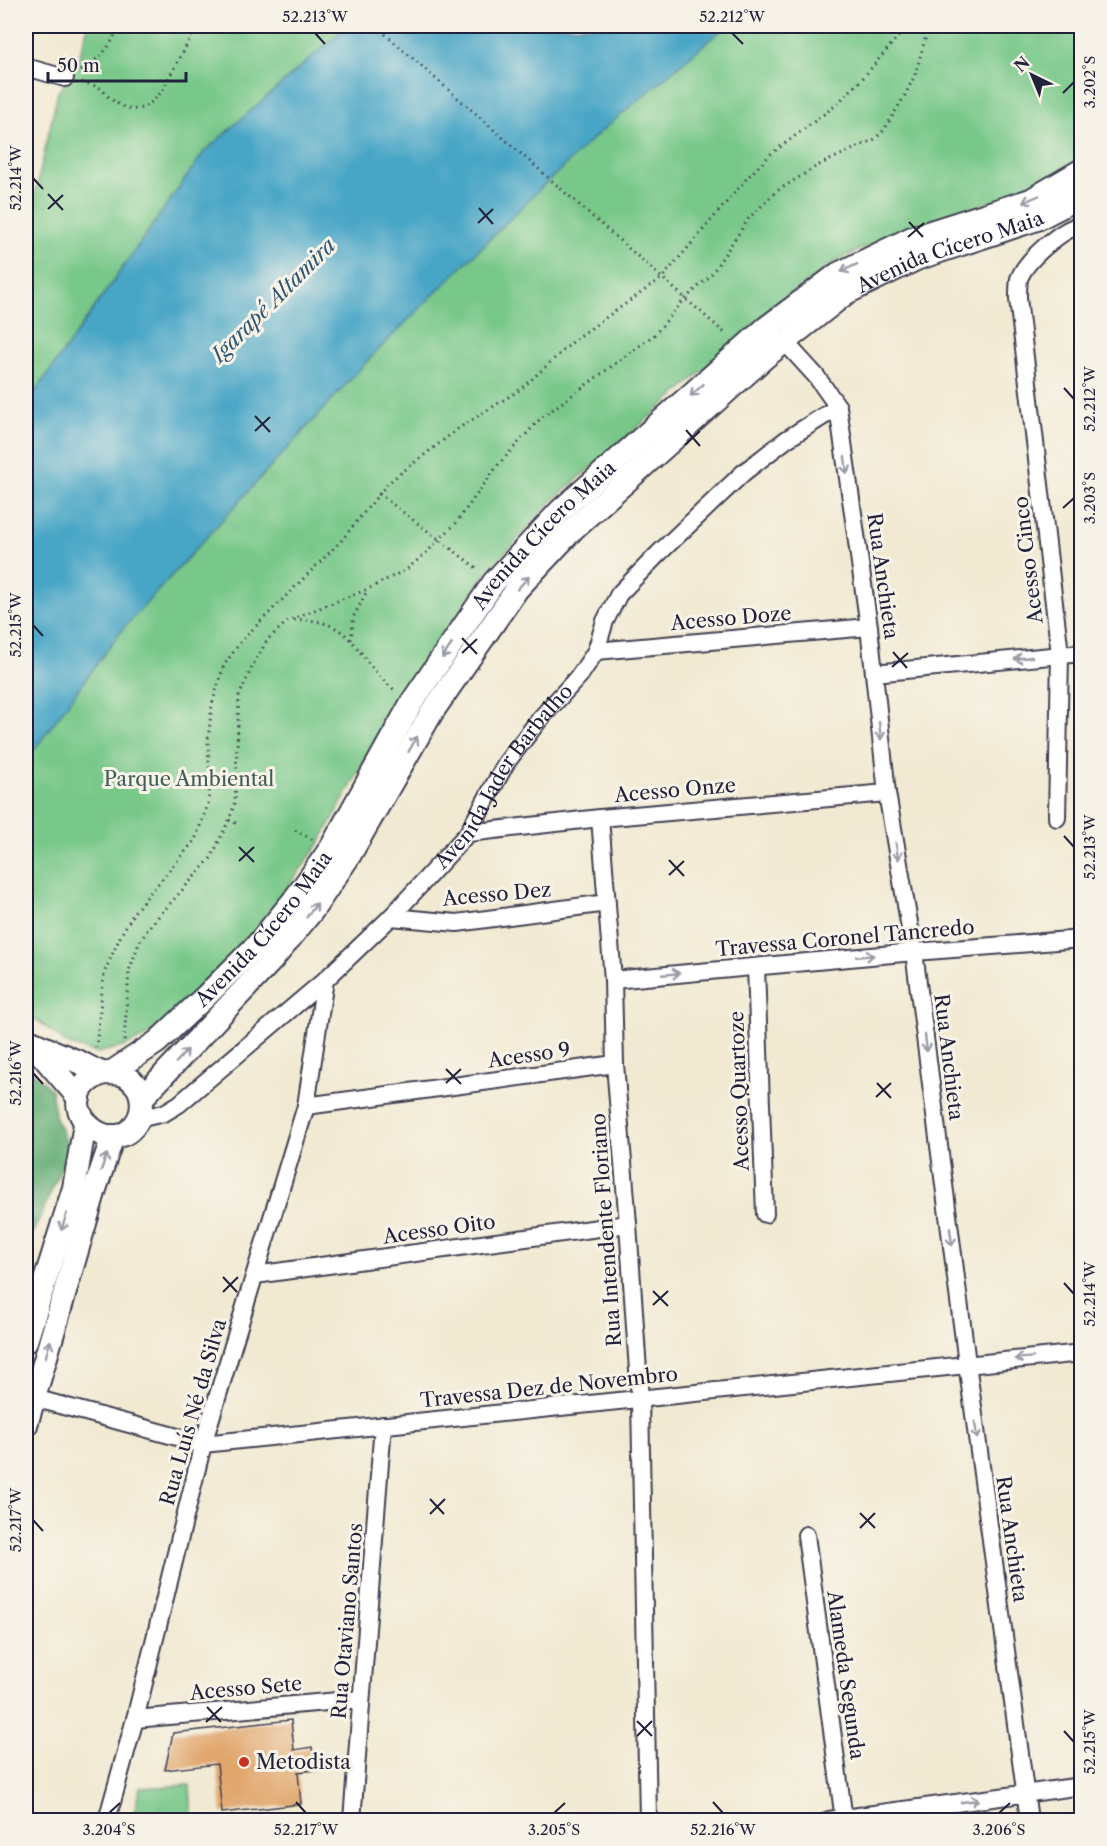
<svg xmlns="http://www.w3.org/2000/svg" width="1107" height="1846" viewBox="0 0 1107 1846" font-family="'Libre Caslon Text',serif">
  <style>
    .green { fill: #78c889; stroke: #4d7562; stroke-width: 1.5 }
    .forest { fill: #62ac75; stroke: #426758; stroke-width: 1.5 }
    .water { fill: #47a5c6; stroke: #346480; stroke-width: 1.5 }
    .building { fill: #e1a66c }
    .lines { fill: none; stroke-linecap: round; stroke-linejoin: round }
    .street-casing { stroke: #414052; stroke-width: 20 }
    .secondary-casing { stroke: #414052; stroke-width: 26 }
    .path { stroke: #414052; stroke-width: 3; stroke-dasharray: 1.5 4.5; stroke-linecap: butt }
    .street { stroke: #fff; stroke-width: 16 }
    .secondary { stroke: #fff; stroke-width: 22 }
    .oneway { stroke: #9c9ca7 }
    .ticks { fill: none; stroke: #22223b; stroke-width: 2 }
    .poi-dot { fill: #c8321e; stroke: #f7f3e8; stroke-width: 2 }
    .labels { text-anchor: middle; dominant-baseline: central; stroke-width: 6; stroke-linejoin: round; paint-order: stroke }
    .street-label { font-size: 20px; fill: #22223b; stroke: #f7f3e8 }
    .park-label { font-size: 20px; fill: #405c56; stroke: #f7f3e8 }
    .poi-label { font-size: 20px; fill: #22223b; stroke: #f7f3e8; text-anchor: start }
    .water-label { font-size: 21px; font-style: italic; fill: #315673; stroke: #f7f3e8 }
    .neatline { fill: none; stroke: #22223b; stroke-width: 2 }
    .ticks-label { font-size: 15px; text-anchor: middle; fill: #22223b }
  </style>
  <rect width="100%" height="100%" fill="#f7f3e8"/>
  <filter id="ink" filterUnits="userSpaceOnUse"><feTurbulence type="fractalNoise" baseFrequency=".0167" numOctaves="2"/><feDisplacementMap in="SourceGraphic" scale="12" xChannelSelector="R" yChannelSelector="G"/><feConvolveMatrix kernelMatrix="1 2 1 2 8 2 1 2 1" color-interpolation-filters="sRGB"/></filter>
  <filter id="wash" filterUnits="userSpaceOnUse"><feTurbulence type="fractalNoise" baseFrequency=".008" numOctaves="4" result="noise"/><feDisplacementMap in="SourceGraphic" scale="24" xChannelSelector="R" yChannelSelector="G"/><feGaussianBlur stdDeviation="1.35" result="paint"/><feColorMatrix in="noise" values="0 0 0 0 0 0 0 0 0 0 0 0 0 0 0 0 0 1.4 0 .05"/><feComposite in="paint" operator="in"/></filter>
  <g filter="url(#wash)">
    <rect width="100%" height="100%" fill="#f1e9d2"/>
    <!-- green -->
    <g class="green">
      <path d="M88 26H347L204 152 26 405V234L58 92 77 65Z"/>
      <path d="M726 26H1081V159L1027 191 906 229 838 260 766 312 735 343 551 502 485 575 401 694 319 844 251 937 153 1033 123 1047 96 1053 69 1045 26 1012V761L120 632 369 359 546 183 599 133Z"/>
      <path d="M190 1785 192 1820H132L140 1788Z"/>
    </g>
    <!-- forest -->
    <path class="forest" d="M26 1065 51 1089 56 1119 70 1149 26 1249Z"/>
    <!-- water -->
    <path class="water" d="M347 26H726L599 133 546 183 369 359 120 632 26 761V405L204 152Z"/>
    <g id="blocks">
      <!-- building -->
      <path class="building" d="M291 1720 294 1750 312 1747 315 1770 298 1772 301 1804 222 1813 217 1764 165 1770 173 1733Z"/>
    </g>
  </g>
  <g filter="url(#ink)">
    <use href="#blocks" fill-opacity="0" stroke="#414052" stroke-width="1.5"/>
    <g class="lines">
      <defs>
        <g id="street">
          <path d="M26 67 65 78"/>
          <path d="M775 335 785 342 816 376 838 407 869 627 887 793 914 952 967 1363 1029 1820"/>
          <path d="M596 651 869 627"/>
          <path d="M874 673 1082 653"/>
          <path d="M600 818 613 980 615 1064 628 1224 640 1400 648 1820"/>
          <path d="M1057 818 1060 654 1018 298C1018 293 1018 285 1019 279 1025 261 1062 228 1082 225"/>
          <path d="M468 833 600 818 887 793"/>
          <path d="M391 917 457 923 607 903"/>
          <path d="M756 967 765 1214"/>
          <path d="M613 980 914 952 1082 939"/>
          <path d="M306 1106 615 1064"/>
          <path id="s1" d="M138 1119 164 1113 179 1104 325 980 391 917 468 833 506 763 539 720 580 675 596 651 605 621 619 594 658 554 743 473 787 439 838 407"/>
          <path d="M255 1275 628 1224"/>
          <path d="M26 1397 34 1398 203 1444 1082 1353"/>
          <path d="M806 1535 844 1820"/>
          <path d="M135 1719 361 1699"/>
          <path d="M107 1820 135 1719 203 1444 306 1106 325 980"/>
          <path d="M352 1820 383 1425"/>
          <path d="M829 1820 1082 1786"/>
        </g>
        <g id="secondary">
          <path d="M31 1042C47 1049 64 1056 81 1063 87 1066 95 1071 102 1073 110 1074 117 1072 124 1075 130 1078 134 1082 138 1088 143 1097 143 1109 139 1118 113 1170 40 1098 103 1073"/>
          <path d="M35 1047 79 1098"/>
          <path id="s2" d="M112 1072 157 1042 206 996 257 945 294 900 331 848 412 702 494 582 560 511 766 328 838 274 912 238 1031 200 1082 170"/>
          <path id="s3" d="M142 1098 272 960 312 911 349 856 432 712 517 589 574 528 765 357 846 293 916 259 1037 219 1068 203 1082 194"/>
          <path d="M26 1341 74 1188 85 1124"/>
          <path d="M26 1425 95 1189 113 1136"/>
        </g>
      </defs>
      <!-- street casing -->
      <use href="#street" class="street-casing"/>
      <!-- secondary casing -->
      <use href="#secondary" class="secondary-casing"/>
      <!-- path -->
      <g class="path">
        <path d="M376 26 727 335"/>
        <path d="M81 71C99 59 112 47 118 26"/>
        <path d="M82 82C87 84 95 85 100 88 104 91 106 95 110 98 131 116 146 111 162 91L197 26"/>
        <path d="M379 494 478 569"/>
        <path d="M294 620C357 617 355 661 396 691"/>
        <path d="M351 640 354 616 367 591"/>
        <path d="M229 820 238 824"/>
        <path d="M295 830 313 840"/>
        <path d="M124 1041 129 971 139 943 150 926 211 858 229 820 235 802 239 696 254 663 268 639 289 620 368 589 407 569 424 555 456 523 498 465 541 418 654 335 685 299 710 276 749 218 777 191 817 166 875 139 884 130 904 97 915 75 926 36 932 26"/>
        <path d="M96 1048 104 973 121 935 135 911 195 840 208 804 210 783 208 740 212 704 224 665 242 640 341 541 388 483 459 428 521 389 577 338 662 278 748 177 771 154 836 105 862 79 907 26"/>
      </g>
      <!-- street -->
      <use href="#street" class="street"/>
      <!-- secondary -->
      <use href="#secondary" class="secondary"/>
    </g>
    <!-- one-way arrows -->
    <defs><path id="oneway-shaft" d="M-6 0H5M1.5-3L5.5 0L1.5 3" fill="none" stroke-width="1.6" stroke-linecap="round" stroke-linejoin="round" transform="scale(1.5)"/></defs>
    <g class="oneway">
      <use href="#oneway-shaft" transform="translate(1031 199) rotate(157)"/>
      <use href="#oneway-shaft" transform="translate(849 268) rotate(154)"/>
      <use href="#oneway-shaft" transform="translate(697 390) rotate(138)"/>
      <use href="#oneway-shaft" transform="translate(846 465) rotate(82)"/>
      <use href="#oneway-shaft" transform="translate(523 583) rotate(-48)"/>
      <use href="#oneway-shaft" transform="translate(447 651) rotate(124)"/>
      <use href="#oneway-shaft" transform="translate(1023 658) rotate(174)"/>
      <use href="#oneway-shaft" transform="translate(880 731) rotate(84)"/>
      <use href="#oneway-shaft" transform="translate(413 744) rotate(-60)"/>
      <use href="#oneway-shaft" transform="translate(897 851) rotate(80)"/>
      <use href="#oneway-shaft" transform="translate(312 910) rotate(-53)"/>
      <use href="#oneway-shaft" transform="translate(865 956) rotate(-5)"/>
      <use href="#oneway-shaft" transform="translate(671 974) rotate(-5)"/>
      <use href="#oneway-shaft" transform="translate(926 1043) rotate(83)"/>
      <use href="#oneway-shaft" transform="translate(182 1056) rotate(-47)"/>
      <use href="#oneway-shaft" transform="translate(104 1162) rotate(-71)"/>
      <use href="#oneway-shaft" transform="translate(64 1222) rotate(108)"/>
      <use href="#oneway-shaft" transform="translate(951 1237) rotate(83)"/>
      <use href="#oneway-shaft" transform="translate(48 1349) rotate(-74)"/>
      <use href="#oneway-shaft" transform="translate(1024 1358) rotate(175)"/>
      <use href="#oneway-shaft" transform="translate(976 1430) rotate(82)"/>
      <use href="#oneway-shaft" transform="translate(970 1801) rotate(-8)"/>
    </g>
  </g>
  <!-- ticks -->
  <path class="ticks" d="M315 33 325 44M732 33 743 44M1063 93 1074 82M33 178 43 189M48 194 63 210M479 208 493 224M48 209 63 195M909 222 923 237M478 223 493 209M908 237 924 223M1064 388 1074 399M255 416 270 432M686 430 700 446M255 431 270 417M685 445 700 431M1063 508 1074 498M33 625 43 636M462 638 477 654M893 652 907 668M462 653 477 639M892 667 908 653M1064 836 1074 847M239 847 254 862M669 860 684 876M239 861 254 847M669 875 684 861M446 1069 461 1084M33 1073 43 1084M446 1083 461 1069M877 1083 891 1098M876 1097 891 1083M223 1277 237 1292M1064 1283 1074 1294M653 1291 668 1306M223 1292 238 1277M653 1305 668 1291M430 1499 444 1514M860 1513 875 1528M430 1514 445 1499M33 1520 43 1531M860 1528 875 1513M207 1707 221 1722M637 1721 652 1736M206 1722 222 1707M1064 1731 1074 1742M637 1736 652 1721M296 1802 306 1813M713 1802 723 1813M109 1813 120 1803M554 1813 565 1803M999 1813 1010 1803"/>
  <!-- markers -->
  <circle class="poi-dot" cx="244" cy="1762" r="6"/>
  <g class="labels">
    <!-- street labels -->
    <g class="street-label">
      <text stroke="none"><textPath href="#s3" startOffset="1190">Avenida Cícero Maia</textPath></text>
      <text stroke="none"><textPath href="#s2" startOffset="696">Avenida Cícero Maia</textPath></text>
      <text transform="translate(1028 560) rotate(-97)">Acesso Cinco</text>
      <text transform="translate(883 576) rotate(82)">Rua Anchieta</text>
      <text transform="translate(731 618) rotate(-5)">Acesso Doze</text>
      <text stroke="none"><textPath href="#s1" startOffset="508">Avenida Jader Barbalho</textPath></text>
      <text transform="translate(675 790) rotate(-5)">Acesso Onze</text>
      <text transform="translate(497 894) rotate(-5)">Acesso Dez</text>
      <text stroke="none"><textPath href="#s2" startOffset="210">Avenida Cícero Maia</textPath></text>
      <text transform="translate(845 938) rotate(-5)">Travessa Coronel Tancredo</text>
      <text transform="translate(529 1055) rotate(-8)">Acesso 9</text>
      <text transform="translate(949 1057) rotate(83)">Rua Anchieta</text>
      <text transform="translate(739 1091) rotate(-92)">Acesso Quartoze</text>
      <text transform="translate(439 1229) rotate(-8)">Acesso Oito</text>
      <text transform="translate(606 1230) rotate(-94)">Rua Intendente Floriano</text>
      <text transform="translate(549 1387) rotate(-6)">Travessa Dez de Novembro</text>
      <text transform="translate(193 1412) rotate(-74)">Rua Luís Né da Silva</text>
      <text transform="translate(1012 1539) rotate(82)">Rua Anchieta</text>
      <text transform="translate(347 1621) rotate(-85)">Rua Otaviano Santos</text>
      <text transform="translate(846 1675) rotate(82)">Alameda Segunda</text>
      <text transform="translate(246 1688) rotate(-5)">Acesso Sete</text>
    </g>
    <!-- park labels -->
    <g class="park-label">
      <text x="189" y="779">Parque Ambiental</text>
    </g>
    <!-- poi labels -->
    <g class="poi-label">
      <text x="256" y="1762">Metodista</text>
    </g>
    <!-- water labels -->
    <g class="water-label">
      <text transform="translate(273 300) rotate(-45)">Igarapé Altamira</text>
    </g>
  </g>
  <!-- margin -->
  <rect width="1107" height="1846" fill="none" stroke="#f7f3e8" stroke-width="66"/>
  <!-- north arrow -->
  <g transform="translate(1032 75) rotate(317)" stroke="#f7f3e8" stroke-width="4.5" paint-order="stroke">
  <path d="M0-4.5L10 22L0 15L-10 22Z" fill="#22223b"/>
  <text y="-9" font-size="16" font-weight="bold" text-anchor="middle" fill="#22223b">N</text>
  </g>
  <!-- scale -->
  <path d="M48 72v9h138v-9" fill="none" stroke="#22223b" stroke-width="3"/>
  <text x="57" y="72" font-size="18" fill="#22223b" stroke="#f7f3e8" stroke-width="4.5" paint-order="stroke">50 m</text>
  <rect x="33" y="33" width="1041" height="1780" class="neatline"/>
  <g class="ticks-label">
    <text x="315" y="22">52.213°W</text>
    <text x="732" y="22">52.212°W</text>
    <text transform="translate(1090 82) rotate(-90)" y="5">3.202°S</text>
    <text transform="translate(16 178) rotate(-90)" y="5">52.214°W</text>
    <text transform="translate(1090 399) rotate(-90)" y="5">52.212°W</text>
    <text transform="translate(1090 498) rotate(-90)" y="5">3.203°S</text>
    <text transform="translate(16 625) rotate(-90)" y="5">52.215°W</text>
    <text transform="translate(1090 847) rotate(-90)" y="5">52.213°W</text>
    <text transform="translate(16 1073) rotate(-90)" y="5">52.216°W</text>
    <text transform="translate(1090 1294) rotate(-90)" y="5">52.214°W</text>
    <text transform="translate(16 1520) rotate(-90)" y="5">52.217°W</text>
    <text transform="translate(1090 1742) rotate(-90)" y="5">52.215°W</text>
    <text x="109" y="1835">3.204°S</text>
    <text x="306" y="1835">52.217°W</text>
    <text x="554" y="1835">3.205°S</text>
    <text x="723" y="1835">52.216°W</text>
    <text x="999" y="1835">3.206°S</text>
  </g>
</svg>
